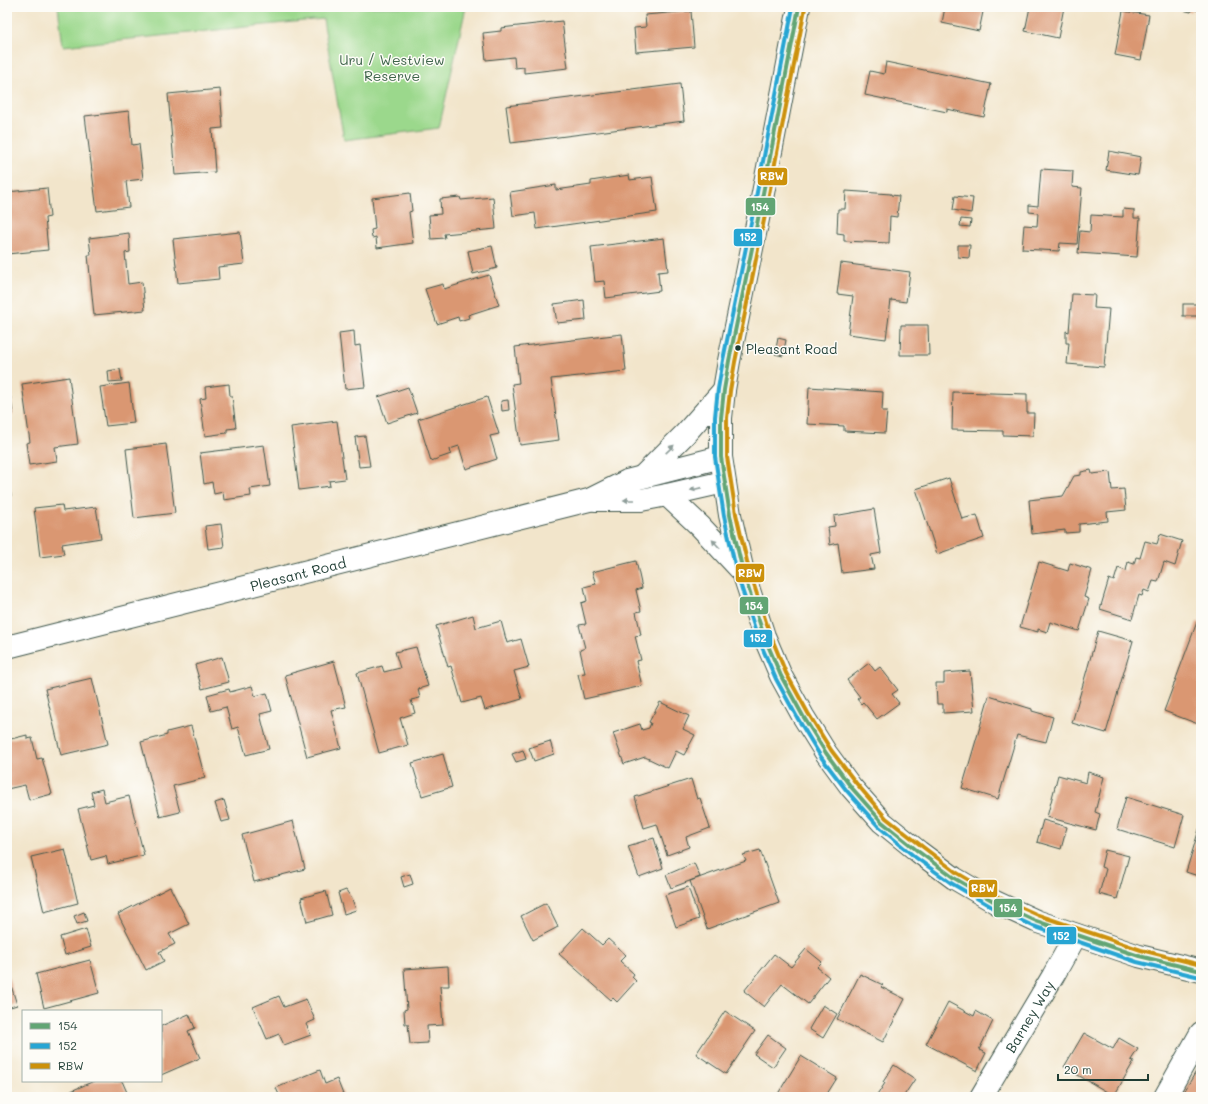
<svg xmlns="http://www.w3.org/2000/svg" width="1208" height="1104" viewBox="0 0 1208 1104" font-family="Mali,sans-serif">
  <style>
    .green { fill: #9bd88c; stroke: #5d8a60 }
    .building { fill: #da9772 }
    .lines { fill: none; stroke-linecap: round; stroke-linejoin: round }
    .minor-casing { stroke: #3f564b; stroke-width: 24 }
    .secondary-casing { stroke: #3f564b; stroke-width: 24 }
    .minor { stroke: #fff; stroke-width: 22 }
    .secondary { stroke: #fff; stroke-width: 22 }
    .bus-1-casing { stroke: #fdfcf7; stroke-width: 7 }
    .bus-2-casing { stroke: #fdfcf7; stroke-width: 7 }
    .bus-3-casing { stroke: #fdfcf7; stroke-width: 7 }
    .bus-1 { stroke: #62a574; stroke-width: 4 }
    .bus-2 { stroke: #27a5d3; stroke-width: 4 }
    .bus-3 { stroke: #cc910a; stroke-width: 4 }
    .oneway { fill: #8f9e9a }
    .bus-dot { fill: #1f3d34; stroke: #fdfcf7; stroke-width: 1.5 }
    .labels { text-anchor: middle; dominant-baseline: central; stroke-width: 3; stroke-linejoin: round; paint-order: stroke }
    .bus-label { font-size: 13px; fill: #1f3d34; stroke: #fdfcf7; text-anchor: start }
    .park-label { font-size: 14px; fill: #3e644a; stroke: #fdfcf7 }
    .street-label { font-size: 14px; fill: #1f3d34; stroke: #fdfcf7 }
    .line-badge { stroke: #fdfcf7; stroke-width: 1.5 }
    .badge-label { font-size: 11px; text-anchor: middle; font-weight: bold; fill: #fff }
  </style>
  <rect width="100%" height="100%" fill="#fdfcf7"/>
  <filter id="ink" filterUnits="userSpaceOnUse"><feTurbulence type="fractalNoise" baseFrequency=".025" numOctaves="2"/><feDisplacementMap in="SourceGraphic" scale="8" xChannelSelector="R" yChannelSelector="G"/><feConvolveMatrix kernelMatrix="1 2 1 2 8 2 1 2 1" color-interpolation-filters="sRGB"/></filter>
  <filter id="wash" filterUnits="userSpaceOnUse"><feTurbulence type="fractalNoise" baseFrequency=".012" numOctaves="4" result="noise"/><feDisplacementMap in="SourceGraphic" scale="16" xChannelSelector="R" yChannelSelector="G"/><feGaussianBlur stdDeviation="0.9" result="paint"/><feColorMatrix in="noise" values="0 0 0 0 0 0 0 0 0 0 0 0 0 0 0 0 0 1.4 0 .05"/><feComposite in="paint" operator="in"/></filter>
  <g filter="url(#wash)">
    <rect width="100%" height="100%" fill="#f2e5cb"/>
    <!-- green -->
    <path class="green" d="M58 7H466L439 128 344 140 323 19 63 46Z"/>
    <g id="blocks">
      <!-- building -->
      <g class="building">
        <path d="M945 7H984L979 31 942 23Z"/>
        <path d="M1030 7H1064L1058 38 1025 31Z"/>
        <path d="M1169 7H1201V11L1192 9 1191 12Z"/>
        <path d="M691 11 694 47 636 52 634 28 646 27 645 15Z"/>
        <path d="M1123 11 1149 15 1141 60 1115 55Z"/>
        <path d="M562 21 568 68 524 73V67L515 68 514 57 486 60 483 33 501 31V28Z"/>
        <path d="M886 62 991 84 984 117 947 109V112L865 95 870 71 884 74Z"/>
        <path d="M680 84 684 121 511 143 506 106Z"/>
        <path d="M220 89 223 128 212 129 215 172 175 175 168 94Z"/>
        <path d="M129 111 132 145 139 144 143 179 126 181 129 207 97 211 85 116Z"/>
        <path d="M1109 151 1141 157 1138 175 1106 170Z"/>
        <path d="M1041 169 1073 171 1072 187 1082 188 1077 244 1060 243 1059 251 1022 249 1024 225 1037 226 1038 213 1029 212V205L1038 206Z"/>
        <path d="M629 175 630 180 652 177 657 212 537 229 535 213 513 216 510 192 556 185V190L591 185V181Z"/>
        <path d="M47 188 50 217 45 218 48 250 7 254V192Z"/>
        <path d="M846 191 891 194V195L899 196 897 217 890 216 889 243 844 241V234L837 233 838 209H845Z"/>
        <path d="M410 193 412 211 409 212 413 243 377 248 376 237 372 238 371 230 375 229 372 198Z"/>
        <path d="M955 196 973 198 971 213 953 210Z"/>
        <path d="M460 197 461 200 493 197 496 229 444 234 445 238 431 239 429 215 441 214 440 199Z"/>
        <path d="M1123 209 1134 210V218H1140L1137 257 1078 253 1080 231 1090 232 1091 215 1123 217Z"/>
        <path d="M961 219 971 220 970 227 960 226Z"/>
        <path d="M240 232 244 264 218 267 219 279 178 283 173 239Z"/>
        <path d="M129 233 130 252 125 253 128 284 142 282 145 310 94 315 88 255H91L89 238Z"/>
        <path d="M664 238 668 271 658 272 660 291 606 298 604 281 595 282 591 247Z"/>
        <path d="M958 245H970L969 258 958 257Z"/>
        <path d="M492 246 497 268 473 274 468 251Z"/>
        <path d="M841 263 910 272 906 302 891 300 886 339 848 334 853 296 837 294Z"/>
        <path d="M489 275 499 305 468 315 469 318 459 321 458 317 437 324 425 289 443 284 444 289Z"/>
        <path d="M1072 294 1095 295 1094 308 1109 309 1104 367 1067 364 1069 343H1066V331L1069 332Z"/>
        <path d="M584 300 586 320 557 323 554 304Z"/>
        <rect x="1183" y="304" width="18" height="12"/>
        <path d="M901 325H928L929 355H900Z"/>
        <path d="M354 331 355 346 360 345 365 387 345 389 339 333Z"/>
        <path d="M622 334 626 371 551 379 559 440 520 445 512 384 519 383 515 347Z"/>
        <path d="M778 338 786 340 783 356 775 354Z"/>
        <path d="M120 369 122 381 109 382 108 371Z"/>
        <path d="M69 377 78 444 55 447 57 461 29 465 26 443 30 442 22 384Z"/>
        <path d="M129 383 134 423 106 426 100 387Z"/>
        <path d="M229 384 230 396H232L236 428 227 429V433L205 436 200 399 206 398 205 387Z"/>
        <path d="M408 387 417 413 387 423 378 397Z"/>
        <path d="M809 387 883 392 882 411H887L885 433 844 431V426L807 424Z"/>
        <path d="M953 392 1027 394V413H1034L1033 436 1003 435V431L952 430Z"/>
        <path d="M10 393 13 414 7 415V394Z"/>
        <path d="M487 397 499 434 490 436 497 459 466 469 459 446 450 449 451 454 431 461 418 419Z"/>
        <path d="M508 400 509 410 502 411 501 401Z"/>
        <path d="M337 421 345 479 329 481 330 486 299 490 291 427Z"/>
        <path d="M365 436 370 466 359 467 355 437Z"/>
        <path d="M166 444 175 513 134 518 126 449Z"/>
        <path d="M264 445 270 486 250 489 251 496 224 500 223 492 214 494 212 482 204 484 200 453Z"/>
        <path d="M1091 470 1092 474 1110 472 1112 490 1124 489 1126 510 1107 512 1108 521 1079 524V532L1065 533V530L1032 534 1029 500 1063 496 1074 476 1081 475V472Z"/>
        <path d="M7 474H8L11 496 7 497Z"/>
        <path d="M949 478 962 519 977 515 984 538 937 554 916 489Z"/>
        <path d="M62 505 63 511 96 507 101 538 62 544 64 554 40 557 34 508Z"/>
        <path d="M874 509 881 553 871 555 874 569 842 573 838 543 830 545 828 527 835 526 834 516Z"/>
        <path d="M221 524 224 547 208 549 205 526Z"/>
        <path d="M1160 534 1182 541 1175 566 1164 562 1158 582 1153 581 1149 592 1144 590 1142 596 1139 595 1132 619 1100 609 1109 579 1114 581 1118 568 1126 571 1128 562 1134 564 1136 557 1140 558 1145 541 1157 544Z"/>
        <path d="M636 561 642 588 636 590 641 611 636 612 641 635 635 636 641 660 636 661 642 686 584 699 578 674 585 673 580 650 585 648 579 625 586 624 581 603 587 601 584 587 596 584 592 572Z"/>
        <path d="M1039 562 1068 571 1070 563 1092 570 1084 597 1089 599 1079 631 1050 622 1047 632 1038 629V632L1020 627Z"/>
        <path d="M473 615 476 628 501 621 507 643 521 639 529 667 514 671 522 699 485 710 481 698 462 703 451 666 448 667 436 626Z"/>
        <path d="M1197 622 1201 623V716L1198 724 1164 711Z"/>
        <path d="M1098 631 1133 641 1106 733 1072 723Z"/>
        <path d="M416 647 428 686 418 689 420 698 411 700 415 713 400 718 408 745 379 753 357 673 382 666 384 672 400 668 395 652Z"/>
        <path d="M222 657 229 682 202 689 195 665Z"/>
        <path d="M334 661 346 707 331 710 341 748 307 757 285 675Z"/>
        <path d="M869 663 875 671 880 667 898 690 892 694 899 703 877 719 863 702 861 704 857 699 860 697 847 680Z"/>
        <path d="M970 671 974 711 943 713V704H937L936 683H944V673Z"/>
        <path d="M92 678 108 744 61 755 45 689Z"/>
        <path d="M252 686 255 696 267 693 272 711 260 714 269 749 246 755 238 727 232 729 226 707 211 711 207 695 229 689 230 692Z"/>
        <path d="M989 696 1032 709V711L1053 717 1046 742 1017 735 998 799 962 788Z"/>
        <path d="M660 702 689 716 683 729 695 735 684 755 676 751 668 768 645 757 624 764 613 733 640 724 642 730 649 728 651 723 649 722Z"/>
        <path d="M191 726 205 778 173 786 180 812 160 817 141 742 167 735V732Z"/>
        <path d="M27 735V739L32 738 37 759 42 758 52 794 29 800 25 785 7 789V740Z"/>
        <path d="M550 741 554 754 534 761 529 748Z"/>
        <path d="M523 750 526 759 516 762 512 754Z"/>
        <path d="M443 754 452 787 422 796 412 763Z"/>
        <path d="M1088 772 1104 777 1095 812 1100 814 1096 830 1047 817 1058 775 1086 783Z"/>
        <path d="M691 779 697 799 700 798 710 828 686 837 689 847 667 855 657 824 644 828 635 797Z"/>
        <path d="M102 789 105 802 129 796 144 855 108 864 106 856 91 860 78 809 94 805 91 792Z"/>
        <path d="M1126 797 1184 815 1175 847 1117 829Z"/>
        <path d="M224 800 230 820 221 822 215 803Z"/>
        <path d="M1043 820 1067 827 1061 849 1037 842Z"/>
        <path d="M293 821 305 869 254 882 242 835Z"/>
        <path d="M1201 823V877L1186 872Z"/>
        <path d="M654 838 663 868 639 877 628 846Z"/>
        <path d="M65 849 78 903 44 912 31 857Z"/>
        <path d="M760 850 779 903 707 929 690 881 746 861 743 855Z"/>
        <path d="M1105 850 1129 856 1117 899 1099 894 1106 869 1101 867Z"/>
        <path d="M694 863 700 877 671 888 666 875Z"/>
        <path d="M410 874 413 884 404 887 401 877Z"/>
        <path d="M170 887 189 924 169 934 175 944 159 952 164 961 146 970 118 914Z"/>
        <path d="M688 887 699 919 676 927 665 895Z"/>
        <path d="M346 890 352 899 356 910 344 914 338 893Z"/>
        <path d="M326 891 332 915 307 922 301 898Z"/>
        <path d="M546 903 558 927 533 940 521 916Z"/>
        <path d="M84 912 87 921 77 924 74 916Z"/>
        <path d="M583 928 602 945 608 939 626 955 620 961 634 974 632 977 636 981 617 1002 613 998 611 1000 559 954Z"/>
        <path d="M86 929 91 947 65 955 60 937Z"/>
        <path d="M806 949 822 962 817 967 829 977 808 1004 782 984 764 1007 744 991 774 954 791 967Z"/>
        <path d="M90 960 99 993 44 1008 36 974Z"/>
        <path d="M448 966 449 986H440L443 1025 427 1026 428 1043 410 1044 408 1024H405L404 1010 407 1009 404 969Z"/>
        <path d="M7 972 17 1005 7 1008Z"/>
        <path d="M860 974 883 985 881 987 905 999 883 1042 837 1019Z"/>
        <path d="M279 996 284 1007 306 999 315 1020 306 1024 311 1035 284 1045 279 1034 267 1039 253 1007Z"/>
        <path d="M948 1002 974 1016 976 1011 993 1021 979 1050 986 1053 977 1071 926 1044Z"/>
        <path d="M823 1005 837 1014 823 1038 809 1029Z"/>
        <path d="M725 1011 755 1031 726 1074 696 1054Z"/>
        <path d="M189 1014 195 1028 188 1031 200 1058 161 1075V1026Z"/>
        <path d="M1084 1033 1113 1049 1119 1038 1138 1049 1131 1060 1134 1061 1114 1096 1064 1067Z"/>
        <path d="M768 1035 786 1048 773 1067 754 1054Z"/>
        <path d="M801 1056 837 1078 825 1097H776Z"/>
        <path d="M1201 1063V1097H1181Z"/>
        <path d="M894 1065 915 1079 903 1097H876L885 1083 883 1082Z"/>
        <path d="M320 1070 325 1084 337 1079 344 1097H280L276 1088Z"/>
        <path d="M94 1081H122L129 1097H74L71 1091Z"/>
      </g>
    </g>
  </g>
  <g filter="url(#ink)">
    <use href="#blocks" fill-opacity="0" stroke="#3f564b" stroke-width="1"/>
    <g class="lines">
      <defs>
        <g id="minor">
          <path id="s1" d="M981 1097 1053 976 1076 935"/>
          <path d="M1165 1097 1201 1033"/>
        </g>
        <g id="secondary">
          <path d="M799 7 758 219 729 361 724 390 721 418V457L730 515 743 572 764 636 781 676 803 716 826 753 851 787 882 822 919 852 954 878 995 902 1036 921 1139 956 1201 971"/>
          <path d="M643 476 685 434 724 390"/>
          <path d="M667 495 700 526 742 571"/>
          <path d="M595 500H641L667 495 724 482"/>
          <path id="s2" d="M7 647 589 500 627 481 721 457"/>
        </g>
      </defs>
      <!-- minor casing -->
      <use href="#minor" class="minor-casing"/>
      <!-- secondary casing -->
      <use href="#secondary" class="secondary-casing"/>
      <!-- minor -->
      <use href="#minor" class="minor"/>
      <!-- secondary -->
      <use href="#secondary" class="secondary"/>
      <defs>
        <path id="bus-1" d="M799 7 758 219 729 361 724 390 721 418V457L730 515 743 572 764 636 781 676 803 716 826 753 851 787 882 822 919 852 954 878 995 902 1036 921 1139 956 1201 971"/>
        <path id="bus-2" d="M793 7 752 218 723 360 718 389 715 417V457L724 516 737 574 758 638 776 679 798 719 821 757 847 791 878 826 915 857 951 883 992 907 1033 926 1137 962 1200 977"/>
        <path id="bus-3" d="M805 8 764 220 735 362 730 391 727 418V457L736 514 749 570 770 634 786 673 808 713 831 750 856 783 886 818 923 847 957 873 998 897 1038 915 1141 950 1201 965"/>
      </defs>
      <!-- bus-1 casing -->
      <use href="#bus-1" class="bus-1-casing"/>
      <!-- bus-2 casing -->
      <use href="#bus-2" class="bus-2-casing"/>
      <!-- bus-3 casing -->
      <use href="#bus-3" class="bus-3-casing"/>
      <!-- bus-1 -->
      <use href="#bus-1" class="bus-1"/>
      <!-- bus-2 -->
      <use href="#bus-2" class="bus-2"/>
      <!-- bus-3 -->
      <use href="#bus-3" class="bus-3"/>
    </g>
    <!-- one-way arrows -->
    <defs><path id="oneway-solid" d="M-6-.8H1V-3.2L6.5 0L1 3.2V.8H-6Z"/></defs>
    <g class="oneway">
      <use href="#oneway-solid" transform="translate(670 449) rotate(-44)"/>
      <use href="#oneway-solid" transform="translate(696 489) rotate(167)"/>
      <use href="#oneway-solid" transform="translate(629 500) rotate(-180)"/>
      <use href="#oneway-solid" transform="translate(716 544) rotate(-133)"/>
    </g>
  </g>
  <!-- markers -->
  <circle class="bus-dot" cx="738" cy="348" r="3.5"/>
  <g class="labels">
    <!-- bus labels -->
    <g class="bus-label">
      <text x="746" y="348">Pleasant Road</text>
    </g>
    <!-- park labels -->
    <g class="park-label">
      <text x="392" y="59">Uru / Westview<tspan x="392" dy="16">Reserve</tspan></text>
    </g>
    <!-- street labels -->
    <g class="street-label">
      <text stroke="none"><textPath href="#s2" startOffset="300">Pleasant Road</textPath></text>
      <text stroke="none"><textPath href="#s1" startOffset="94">Barney Way</textPath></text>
    </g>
  </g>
  <g class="line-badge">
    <rect x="757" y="167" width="31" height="19" rx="4" fill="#cc910a"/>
    <rect x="745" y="197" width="31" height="19" rx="4" fill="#62a574"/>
    <rect x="733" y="228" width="30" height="19" rx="4" fill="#27a5d3"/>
    <rect x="735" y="563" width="30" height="20" rx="4" fill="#cc910a"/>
    <rect x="739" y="596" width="30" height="19" rx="4" fill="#62a574"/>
    <rect x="743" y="629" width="30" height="19" rx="4" fill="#27a5d3"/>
    <rect x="968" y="879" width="30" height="19" rx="4" fill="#cc910a"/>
    <rect x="993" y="898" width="30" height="20" rx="4" fill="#62a574"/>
    <rect x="1046" y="926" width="31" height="19" rx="4" fill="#27a5d3"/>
  </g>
  <g class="badge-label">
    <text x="772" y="180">RBW</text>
    <text x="760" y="211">154</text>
    <text x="748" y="241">152</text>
    <text x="750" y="577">RBW</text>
    <text x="754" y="610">154</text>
    <text x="758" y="642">152</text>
    <text x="983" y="892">RBW</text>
    <text x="1008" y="912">154</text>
    <text x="1061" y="940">152</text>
  </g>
  <!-- margin -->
  <rect width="1208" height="1104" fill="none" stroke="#fdfcf7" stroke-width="24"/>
  <!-- legend -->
  <rect x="22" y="1010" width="140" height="72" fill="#fdfcf7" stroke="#a4b0a9"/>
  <rect x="30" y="1023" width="20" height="6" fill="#62a574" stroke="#a4b0a9"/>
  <text x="58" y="1030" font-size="12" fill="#1f3d34">154</text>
  <rect x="30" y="1043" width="20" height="6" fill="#27a5d3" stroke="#a4b0a9"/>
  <text x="58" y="1050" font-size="12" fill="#1f3d34">152</text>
  <rect x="30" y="1063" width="20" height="6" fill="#cc910a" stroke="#a4b0a9"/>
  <text x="58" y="1070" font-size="12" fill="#1f3d34">RBW</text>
  <!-- scale -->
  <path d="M1058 1074v6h90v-6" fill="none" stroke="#1f3d34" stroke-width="2"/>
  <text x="1064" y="1074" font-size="12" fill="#1f3d34" stroke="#fdfcf7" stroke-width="3" paint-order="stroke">20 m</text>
</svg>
